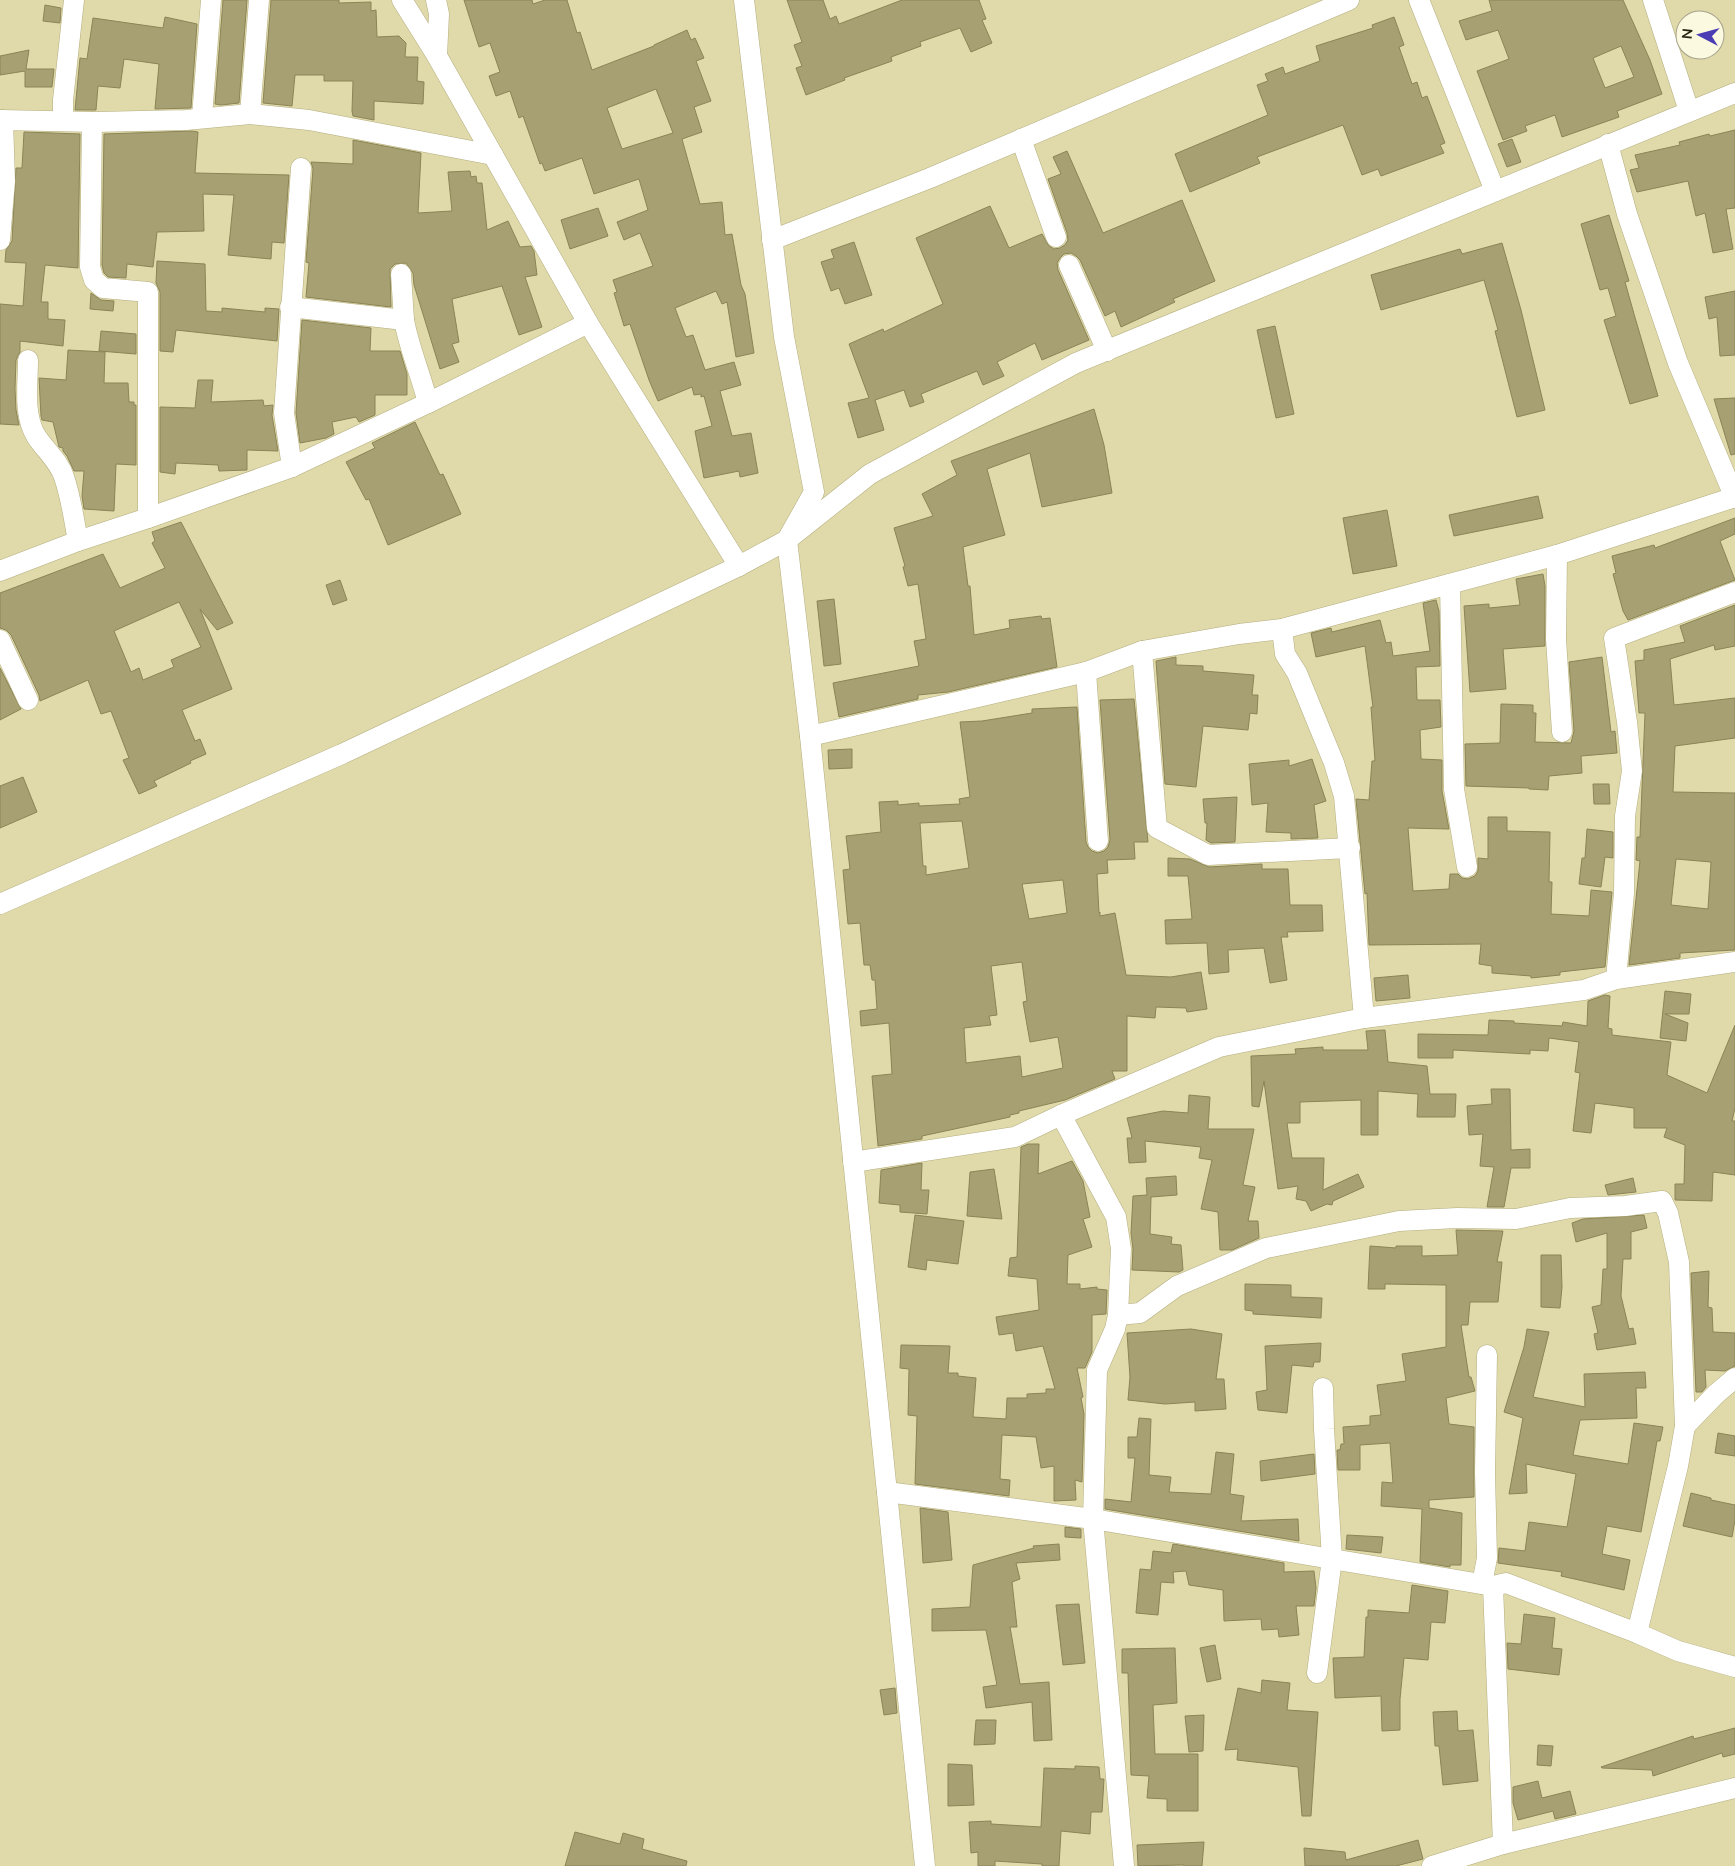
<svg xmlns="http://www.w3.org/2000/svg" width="1735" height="1866" viewBox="0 0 1735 1866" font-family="Mulish,sans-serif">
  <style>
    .building { fill: #a7a072; stroke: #8a8456; fill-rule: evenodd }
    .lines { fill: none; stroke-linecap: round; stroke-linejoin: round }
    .street-casing { stroke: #b4ae7f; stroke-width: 21 }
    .street { stroke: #fff; stroke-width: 20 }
  </style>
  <rect width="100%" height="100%" fill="#e0d9a9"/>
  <!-- building -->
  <g class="building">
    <path d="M223 0H247L239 103 221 105 215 104Z"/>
    <path d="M271 0H339V3L371 2V11L376 10 377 37 399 36 406 43 405 57H418L417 81 424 82 423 104 374 101V120L353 116 352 111 353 81H324V75H295L292 106 263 103Z"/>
    <path d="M464 0H532L533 4 545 0H567L577 33 580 32 592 70 654 46V45L687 30 691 40 695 38 704 58 696 61 711 101 694 107 702 132 682 139 700 204 722 202 725 235 732 234 741 285 745 294 754 353 736 357 727 302 722 304 716 291 675 308 686 337 693 335 705 370 734 362 741 385 720 391 732 436 751 433 758 473 740 477 739 471 704 478 695 431 712 426 704 396 701 397V394L694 395 692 387 658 401 649 380 630 324 624 326 614 293 617 292 613 280 653 266 640 233 624 240 617 222 648 210 639 179 594 194 582 158 545 171 542 163 540 164 523 116 519 118 510 91 496 96 489 76 500 72 490 43 479 47ZM656 89 673 133 622 149 607 108Z"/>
    <path d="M787 0H823L830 19 836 16 839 24 902 0H979L986 19 982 20 992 43 971 52 960 28 920 42 921 46 891 57 892 61 844 78 845 80 806 95 796 68 802 66 794 45 802 42Z"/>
    <path d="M1489 0H1623L1650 60 1662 94 1617 111 1619 117 1562 137 1555 115 1525 126 1527 131 1503 140 1477 71 1509 59 1498 30 1466 40 1459 21 1492 11ZM1621 46 1634 77 1605 88 1593 58Z"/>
    <path d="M45 5 61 8 60 23 43 21Z"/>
    <path d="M165 17 197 24 191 108 155 109 159 64 124 59 120 88 98 86 96 110H75L80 58 87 59 93 18 163 28Z"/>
    <path d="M1394 17 1404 45 1399 47 1412 84 1417 82 1422 98 1427 96 1445 143 1440 145 1444 153 1381 176 1378 169 1362 175 1343 125 1257 157 1260 163 1190 192 1175 154 1268 115 1257 85 1268 81 1265 74 1283 67 1285 74 1320 61 1316 46 1373 28 1372 25Z"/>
    <path d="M29 50 26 69H54L52 87H25V71L0 75V56Z"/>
    <path d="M1735 130V208L1726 209 1733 249 1713 253 1705 213 1696 216 1688 181 1637 192 1630 170 1639 168 1635 155 1680 145 1679 142 1709 134 1710 136Z"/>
    <path d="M192 131 198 132 195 173 289 175 284 243 272 242 271 259 228 255 234 195 203 194 204 231 157 232 153 267 127 264 126 278 108 277 104 273 102 265 104 134Z"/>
    <path d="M24 132 80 134 78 268 45 265 41 302H48V319L65 320 63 346 20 341V352L16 360 15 389 16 410 19 425 0 424V304L23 306 26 263 5 262 6 250 12 241 16 168H22Z"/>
    <path d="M1512 139 1521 162 1507 167 1498 144Z"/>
    <path d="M353 140 421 153 418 213 452 211 448 172 470 171 471 177 476 176 477 183H482L487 230 508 221 520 247 531 246 534 251 537 275 525 277 542 327 519 335 502 286 452 299 459 342 452 344 459 362 440 369 414 285 413 273 406 263 395 264 390 269 391 307 306 297 309 263 306 262 313 169 311 162 353 164Z"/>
    <path d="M1067 151 1103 233 1182 200 1215 281 1173 299 1175 302 1121 327 1115 311 1105 316 1080 260 1076 256 1071 253 1064 254 1060 258 1057 263 1058 270 1089 340 1042 360 1035 343 997 362 1004 376 983 385 977 371 921 394 924 402 910 407 904 390 875 400 884 430 858 438 848 403 869 398 849 344 883 329 884 332 943 304 916 238 990 206 1009 248 1042 234 1049 246 1054 249 1060 248 1065 245 1068 240 1067 233 1048 179 1061 174 1053 157Z"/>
    <path d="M598 208 608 236 570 249 561 220Z"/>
    <path d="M1609 215 1629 281 1625 282 1634 314 1658 396 1630 404 1604 320 1616 316 1608 288 1600 290 1581 224Z"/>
    <path d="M854 242 872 295 845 304 839 288 831 291 821 262 834 258 831 250Z"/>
    <path d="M1502 243 1521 310 1545 410 1517 417 1495 331 1498 330 1484 280 1381 310 1371 275 1460 249 1462 254Z"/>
    <path d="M157 261 205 264 206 311 222 312V308L265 312V308L279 309 277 341 176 330 173 352 160 351V292L156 283Z"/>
    <path d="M1735 291V355L1720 356 1717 317 1709 319 1705 297Z"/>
    <path d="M91 293 101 300 114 301 113 311 90 309Z"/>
    <path d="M302 320 371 328 370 351H400L407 374V395H375V415L359 422 356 417 332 422 334 434 326 438 300 443 296 413Z"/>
    <path d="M1275 326 1294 414 1276 418 1257 330Z"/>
    <path d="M101 331 136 334V354L99 351Z"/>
    <path d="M68 350 105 352 104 383H128L129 402H134V405H136V465L116 464 114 511 84 509 82 496 84 471H74L67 456 63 451V448L59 447 53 422 42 420 41 416 39 378 66 380Z"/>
    <path d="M198 380H213L211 402 263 400 264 406 273 405 272 415 278 451 247 450V470L219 471 218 465 176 463 175 474 160 472V407L195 408Z"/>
    <path d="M1735 398V454L1731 455 1714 399Z"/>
    <path d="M1094 409 1104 445 1112 493 1042 507 1030 453 987 469 1005 535 963 547 968 586H970L974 635 1010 628 1009 620 1041 616 1042 619 1050 618 1057 667 948 692 918 695V699L839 717 833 683 919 666 914 641 926 639 918 584 908 586 903 567 905 566 894 528 933 516 922 494 957 475 951 461Z"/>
    <path d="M415 422 440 475 443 474 461 514 388 545 369 499 366 500 346 462 375 448 372 443Z"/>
    <path d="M1538 496 1543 518 1454 536 1449 515Z"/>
    <path d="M1387 510 1397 566 1353 574 1343 518Z"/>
    <path d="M1735 518V534L1720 541 1735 580 1628 620 1623 611 1613 574 1616 573 1612 556 1654 545 1655 548Z"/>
    <path d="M181 522 233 623 217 630 200 609 232 689 182 710 195 741 200 739 206 754 190 761 191 763 154 781 157 786 139 794 123 760 129 758 111 711 101 714 88 680 40 701 39 695 11 635 6 630 0 628V593L103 554 120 588 165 568 152 543 155 541 152 532ZM179 602 201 647 171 660 174 667 143 680 139 668 131 672 114 631Z"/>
    <path d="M1543 574 1545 586V646L1503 649 1506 689 1470 692 1464 606 1489 604V608L1520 605 1516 579Z"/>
    <path d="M340 580 347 600 333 605 326 585Z"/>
    <path d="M834 599 841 664 824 666 817 601Z"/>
    <path d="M1436 600 1439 611 1440 666 1416 667 1417 700H1440L1441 727 1420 730 1421 759 1442 760V791L1449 829 1408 828 1413 891 1449 889 1450 874H1458L1462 878 1468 879 1475 876 1478 871V858L1488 859V817H1507V831L1550 832 1549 882H1552L1551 914 1589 916 1591 890 1612 892 1605 967 1560 972V975L1531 978V976L1492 973V966L1479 964 1481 944 1369 945 1367 893 1365 894 1356 799 1369 800 1372 761H1375L1371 707H1373L1365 646 1316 657 1311 633 1331 628 1332 632 1380 620 1386 643 1391 642 1393 656 1430 651 1423 603Z"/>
    <path d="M1735 605V646L1715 650 1714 645 1670 659 1674 705 1735 698V738L1675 746 1673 792 1735 793V950L1680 953V958L1629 965 1640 861 1636 860 1637 837H1640L1645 713H1639L1635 661 1644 660V650L1685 642 1680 626ZM1676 859 1711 862 1708 909 1671 905Z"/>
    <path d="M1176 657V665L1203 666V671L1254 675 1252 695H1258L1257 714 1250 713 1248 730 1203 726 1196 787 1165 784 1156 661Z"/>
    <path d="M1602 657 1611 732 1615 731 1617 753 1581 756 1582 773 1549 776 1548 790 1529 789V788L1466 786 1465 744 1500 743 1501 704 1533 705V713H1536L1535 742 1571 743 1574 731 1569 662Z"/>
    <path d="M0 668 21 709 0 720Z"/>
    <path d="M1134 699 1148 842H1134L1135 859 1107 860 1108 873 1097 874 1099 913 1100 912V916L1115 913 1126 975 1171 977 1201 972 1207 1009 1187 1012 1186 1008 1156 1007 1155 1018 1127 1016V1071H1112L1115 1079 1065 1100 1019 1111V1113L1010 1115V1117L922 1136V1139L878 1146 872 1076 892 1074 889 1023 861 1026 860 1011 877 1009 875 980H872L870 965H864L860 923 848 924 843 870 850 869 846 836 881 832 879 802 898 801V805L919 803V806L960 804 959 799 970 797 960 722 982 721 1032 713V709L1077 707 1086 842 1088 847 1092 851 1098 853 1104 851 1108 847 1110 840 1100 700ZM962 821 969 868 926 875V866H923L920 823ZM1063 880 1067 913 1029 919 1022 884ZM1022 962 1027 1001 1023 1002 1030 1042 1058 1037 1063 1068 1022 1077 1020 1056 966 1063 964 1028 991 1025 989 1016 997 1015 991 966Z"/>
    <path d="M852 749V768L829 769 828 750Z"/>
    <path d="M1312 759 1326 801 1314 805 1318 838 1291 839V833L1266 832 1268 803 1252 805 1249 764 1289 760V766Z"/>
    <path d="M23 777 37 812 0 828V786Z"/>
    <path d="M1593 784H1609L1610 804H1594Z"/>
    <path d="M1237 797 1235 842 1211 843 1206 840 1207 823H1205L1203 799Z"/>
    <path d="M1587 829 1613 832V858L1605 857 1601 887 1579 884 1582 858H1585Z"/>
    <path d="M1168 858 1190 859 1209 867 1262 864V869H1288L1290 905H1322L1323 931 1287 932 1288 937H1281L1287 980 1270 983 1264 948 1228 950 1229 972 1209 974 1207 943 1166 944 1165 920 1192 919 1188 876H1168Z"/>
    <path d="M1408 975 1410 998 1376 1001 1374 978Z"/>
    <path d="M1665 991 1691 994 1689 1014H1665L1688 1023 1686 1041 1660 1038Z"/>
    <path d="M1605 995 1610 996 1608 1028 1612 1029V1035L1671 1042 1667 1075 1707 1093 1735 1025V1108L1732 1121H1735V1175L1713 1172 1712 1201 1675 1200V1184H1684L1685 1145 1664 1137 1667 1128H1634V1108L1595 1103 1591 1133 1573 1131 1580 1073 1575 1072 1579 1042 1549 1038 1548 1051 1530 1050V1054L1453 1050V1058H1418V1034L1488 1035 1489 1020 1514 1021V1023L1562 1026 1563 1022 1587 1026 1588 1001Z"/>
    <path d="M1385 1030 1388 1062 1427 1066 1430 1094H1456L1455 1117H1417L1418 1094 1378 1091V1135H1361V1100L1300 1102V1123H1287L1292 1158H1324L1323 1190 1358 1174 1364 1187 1333 1201 1332 1205 1327 1204 1311 1211 1306 1201 1296 1199 1298 1186 1278 1189 1264 1081 1259 1107 1252 1106 1251 1056 1296 1054 1295 1049 1323 1047V1050H1368L1366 1031Z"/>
    <path d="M1491 1089H1510L1511 1150 1530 1149V1168H1511L1504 1207H1487L1494 1167 1480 1166 1483 1134 1469 1135 1467 1106 1492 1104Z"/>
    <path d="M1189 1095 1210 1097 1208 1129H1254L1243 1185 1255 1187 1248 1221H1258L1259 1238 1232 1250H1220L1218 1212 1201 1209 1212 1160 1199 1158 1201 1147 1145 1141 1146 1162 1129 1163 1127 1138H1132L1127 1118 1163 1111 1188 1113Z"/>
    <path d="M1028 1144H1039L1038 1174 1072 1161 1083 1181 1090 1217 1083 1219 1092 1247 1068 1255 1067 1284H1080V1289L1097 1287V1289L1107 1290 1106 1314 1092 1315V1352L1085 1368H1077L1083 1397 1081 1398 1084 1414 1082 1482 1075 1480 1076 1500 1054 1501V1466L1041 1468 1036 1437 1002 1435 1000 1479 1010 1480 1009 1496 915 1484 917 1416 908 1415 909 1369 900 1368 901 1345 950 1346 948 1373H958V1376L976 1378 973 1417 1006 1419 1007 1398H1027V1394L1046 1393V1389H1055L1043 1346 1016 1351 1013 1333 999 1335 996 1317 1039 1310 1037 1279 1008 1276 1010 1258 1017 1257 1021 1147Z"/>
    <path d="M922 1163 921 1190H929L927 1214 900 1212V1205L879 1203 881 1170Z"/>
    <path d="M994 1169 1002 1219 967 1216 970 1172Z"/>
    <path d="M1176 1176 1177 1195 1151 1197 1150 1234 1172 1237 1171 1244 1181 1245 1183 1270 1179 1272 1132 1270 1133 1249 1131 1233 1133 1196 1147 1195 1146 1178Z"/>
    <path d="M1633 1178 1636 1192 1608 1195 1605 1185Z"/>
    <path d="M915 1215 964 1221 958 1264 927 1260 926 1270 908 1267Z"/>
    <path d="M1644 1215 1647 1228 1631 1232V1259H1623L1621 1296 1629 1329 1633 1328 1636 1344 1597 1350 1594 1334 1598 1333 1592 1307 1601 1305 1603 1269H1607V1233L1576 1242 1572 1223 1583 1219Z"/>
    <path d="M1456 1230 1503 1231 1497 1262H1502L1498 1302H1470L1468 1325H1461L1469 1377H1471L1475 1391 1446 1398 1449 1424 1474 1427V1497L1429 1500V1508L1462 1513 1461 1565H1450V1567L1420 1562 1422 1509 1381 1506 1382 1482 1393 1483 1390 1443 1360 1445V1470H1338L1337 1450H1340L1341 1444H1344L1343 1427 1370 1425V1416L1381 1415 1377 1385 1406 1381 1402 1354 1446 1347V1285L1385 1284V1289H1368L1370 1246 1396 1248V1246H1422V1256L1458 1255Z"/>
    <path d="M1541 1255H1561L1562 1287 1560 1308 1541 1307Z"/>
    <path d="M1709 1271 1708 1307 1712 1308 1713 1332 1735 1333V1366L1725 1371 1705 1370 1706 1387 1702 1392H1696L1691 1273Z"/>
    <path d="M1245 1284 1291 1285V1297L1322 1298 1321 1318 1253 1314V1311L1245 1310Z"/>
    <path d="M1191 1329 1222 1334 1216 1379H1224L1226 1409 1195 1411V1402L1165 1404 1128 1400 1130 1377 1127 1333Z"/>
    <path d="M1527 1329 1549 1332 1533 1397 1585 1407 1584 1374 1645 1372 1646 1388H1636L1637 1418 1580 1420 1573 1455 1628 1464 1634 1423 1663 1427 1660 1441H1657L1641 1532 1607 1526 1602 1554 1630 1560 1624 1590 1561 1576 1562 1572 1498 1563 1499 1548 1525 1551 1529 1522 1567 1527 1576 1474 1526 1464 1527 1493 1509 1494 1523 1418 1504 1412 1524 1347Z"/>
    <path d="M1321 1343 1320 1362H1314L1313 1367 1292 1365 1287 1413 1258 1410 1256 1392 1267 1390 1265 1346Z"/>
    <path d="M1139 1418 1151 1419 1149 1475 1171 1477 1169 1492 1211 1494 1216 1452 1234 1454 1230 1494 1244 1496 1241 1521 1298 1519 1299 1541 1105 1509V1499L1131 1502 1135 1458H1128V1437H1137Z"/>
    <path d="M1718 1433 1735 1436V1456L1715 1453Z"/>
    <path d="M1314 1454 1315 1474 1261 1481 1260 1461Z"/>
    <path d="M1691 1493 1711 1498V1500L1735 1505V1520L1732 1537 1683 1526Z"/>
    <path d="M920 1508 948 1512 952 1560 923 1563Z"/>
    <path d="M1065 1527 1081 1529V1538L1065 1537Z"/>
    <path d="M1347 1535 1383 1537 1381 1553 1346 1549Z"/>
    <path d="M1059 1544 1060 1560 1016 1563 1020 1579 1012 1582 1017 1627H1010L1020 1684 1049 1682 1052 1740 1034 1741 1032 1702 986 1708 983 1687 997 1685 986 1630 932 1631V1609L970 1607 973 1565 1034 1548 1033 1546Z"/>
    <path d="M1173 1544 1284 1563V1572L1314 1571 1316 1588 1314 1606H1296L1299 1635 1279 1637 1278 1629 1262 1630 1261 1619 1224 1621 1223 1590 1189 1585 1186 1571 1173 1572 1174 1583 1161 1582 1158 1615 1136 1613 1140 1569 1151 1570 1153 1551 1171 1553Z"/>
    <path d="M1412 1585 1448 1591 1445 1623 1431 1622 1428 1660 1404 1658 1400 1699V1730L1382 1731 1381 1696 1335 1698 1333 1658 1364 1657 1366 1617H1368V1610L1409 1613Z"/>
    <path d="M1079 1604 1085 1663 1063 1665 1056 1605Z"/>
    <path d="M1524 1614 1555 1618 1552 1648 1562 1649 1559 1675 1508 1669 1507 1643 1521 1644Z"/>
    <path d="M1215 1645 1221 1679 1207 1682 1200 1648Z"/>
    <path d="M1175 1648 1177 1703 1153 1705 1155 1754H1198V1811H1167V1799L1147 1798 1149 1776 1131 1775 1128 1673H1122V1649Z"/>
    <path d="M1262 1680 1290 1683 1287 1710 1318 1712 1311 1816H1302L1298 1767 1237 1760 1238 1749 1225 1750 1238 1688 1261 1693Z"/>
    <path d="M895 1688 897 1713 884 1715 880 1690Z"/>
    <path d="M1457 1711 1458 1731 1473 1730 1478 1781 1443 1785 1439 1746H1435L1433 1712Z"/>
    <path d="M1204 1715 1203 1751 1189 1752 1185 1716Z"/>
    <path d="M976 1720H996L995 1744 974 1745Z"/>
    <path d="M1735 1728V1754L1723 1757 1722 1753 1653 1776 1652 1770 1602 1768 1601 1767 1693 1736 1694 1739Z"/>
    <path d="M1538 1745 1553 1746 1551 1766 1537 1765Z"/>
    <path d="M948 1764 972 1765 974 1805 948 1806Z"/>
    <path d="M1075 1766 1099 1767 1100 1779H1104L1102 1812H1091L1090 1834 1061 1831 1059 1866H1042V1864L995 1861V1866H978V1852L971 1853 969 1822 991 1821V1824L1041 1827 1044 1768 1075 1769Z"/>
    <path d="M1538 1781 1542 1798 1570 1791 1576 1814 1555 1819 1553 1811 1518 1820 1513 1803V1787Z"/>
    <path d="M575 1832 620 1844 623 1833 644 1839 642 1849 687 1861 686 1866H565Z"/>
    <path d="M1418 1840 1423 1859 1396 1866H1305L1304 1848 1345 1852 1346 1860Z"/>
    <path d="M1204 1842 1202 1866H1184V1865L1138 1866 1137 1845Z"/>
  </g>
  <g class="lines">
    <defs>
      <g id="street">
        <path d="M402 0 437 56 588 323 739 566"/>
        <path d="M436 0 439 14 437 56"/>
        <path d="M744 0 784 337 814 492 787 540 810 736 925 1866"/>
        <path d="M1419 0 1495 191"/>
        <path d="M1653 0 1689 111"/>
        <path d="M250 114 259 0"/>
        <path d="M202 117 211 0"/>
        <path d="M0 120 95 122 186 120 250 114 309 120 493 155"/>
        <path d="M63 121V100L74 0"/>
        <path d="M92 122 90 267 94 280 103 288 148 292V518"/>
        <path d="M1021 139 1056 237"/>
        <path d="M1608 144 1627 214 1678 363 1735 498"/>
        <path d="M0 240 5 181 3 120"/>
        <path d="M772 240 930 178 1349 0"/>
        <path d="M1069 265 1107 351"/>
        <path d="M401 274 404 320"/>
        <path d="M290 307 404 320C409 348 421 375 428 403"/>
        <path d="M28 360C28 385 23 414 36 436 45 450 59 461 64 477 71 497 74 520 78 541"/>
        <path d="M292 467 284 413 301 168"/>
        <path d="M1557 555 1556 639 1562 732"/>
        <path d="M0 571 78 541 148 518 292 467 428 403 588 323"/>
        <path d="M1450 584 1454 789 1467 867"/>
        <path d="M1282 629 1285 654 1297 673 1334 763 1344 796 1364 1018"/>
        <path d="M0 640 28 700"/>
        <path d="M1142 651 1157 828 1208 855 1350 848"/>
        <path d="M1086 672 1098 841"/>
        <path d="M810 736 1086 672 1142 651 1239 634 1282 629 1557 555 1735 497"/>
        <path d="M0 904 342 754 739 566 787 540 870 474 1076 363 1735 93"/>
        <path d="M1616 979 1624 893 1625 816 1632 771 1627 722 1614 638 1735 592"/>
        <path d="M1061 1115 1116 1217 1121 1249 1118 1315 1115 1329 1097 1370 1093 1519 1124 1866"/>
        <path d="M853 1162 1015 1137 1061 1115 1219 1047 1364 1018 1584 990 1616 979 1735 962"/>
        <path d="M1118 1315 1140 1313 1177 1286 1266 1248 1399 1221 1457 1218 1516 1219 1570 1208 1625 1206 1662 1201 1668 1213 1679 1262 1685 1426 1678 1466 1637 1633"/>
        <path d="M1685 1426 1716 1394 1735 1378"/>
        <path d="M887 1492 1093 1519 1493 1586 1506 1583 1637 1633 1678 1651 1735 1667"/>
        <path d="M1482 1584 1487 1558 1485 1472 1487 1355"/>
        <path d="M1493 1586 1503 1844"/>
        <path d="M1317 1673 1332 1559 1324 1429 1323 1388"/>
        <path d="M1432 1866 1503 1844 1735 1788"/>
      </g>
    </defs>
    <!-- street casing -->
    <use href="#street" class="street-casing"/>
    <!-- street -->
    <use href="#street" class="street"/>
  </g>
  <!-- north arrow -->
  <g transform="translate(1700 35) rotate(276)"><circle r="24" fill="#fcf9e1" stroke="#a6a38d"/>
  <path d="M0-4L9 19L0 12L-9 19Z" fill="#4b3db4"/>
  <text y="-8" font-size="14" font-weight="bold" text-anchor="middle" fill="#252310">N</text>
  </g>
</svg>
